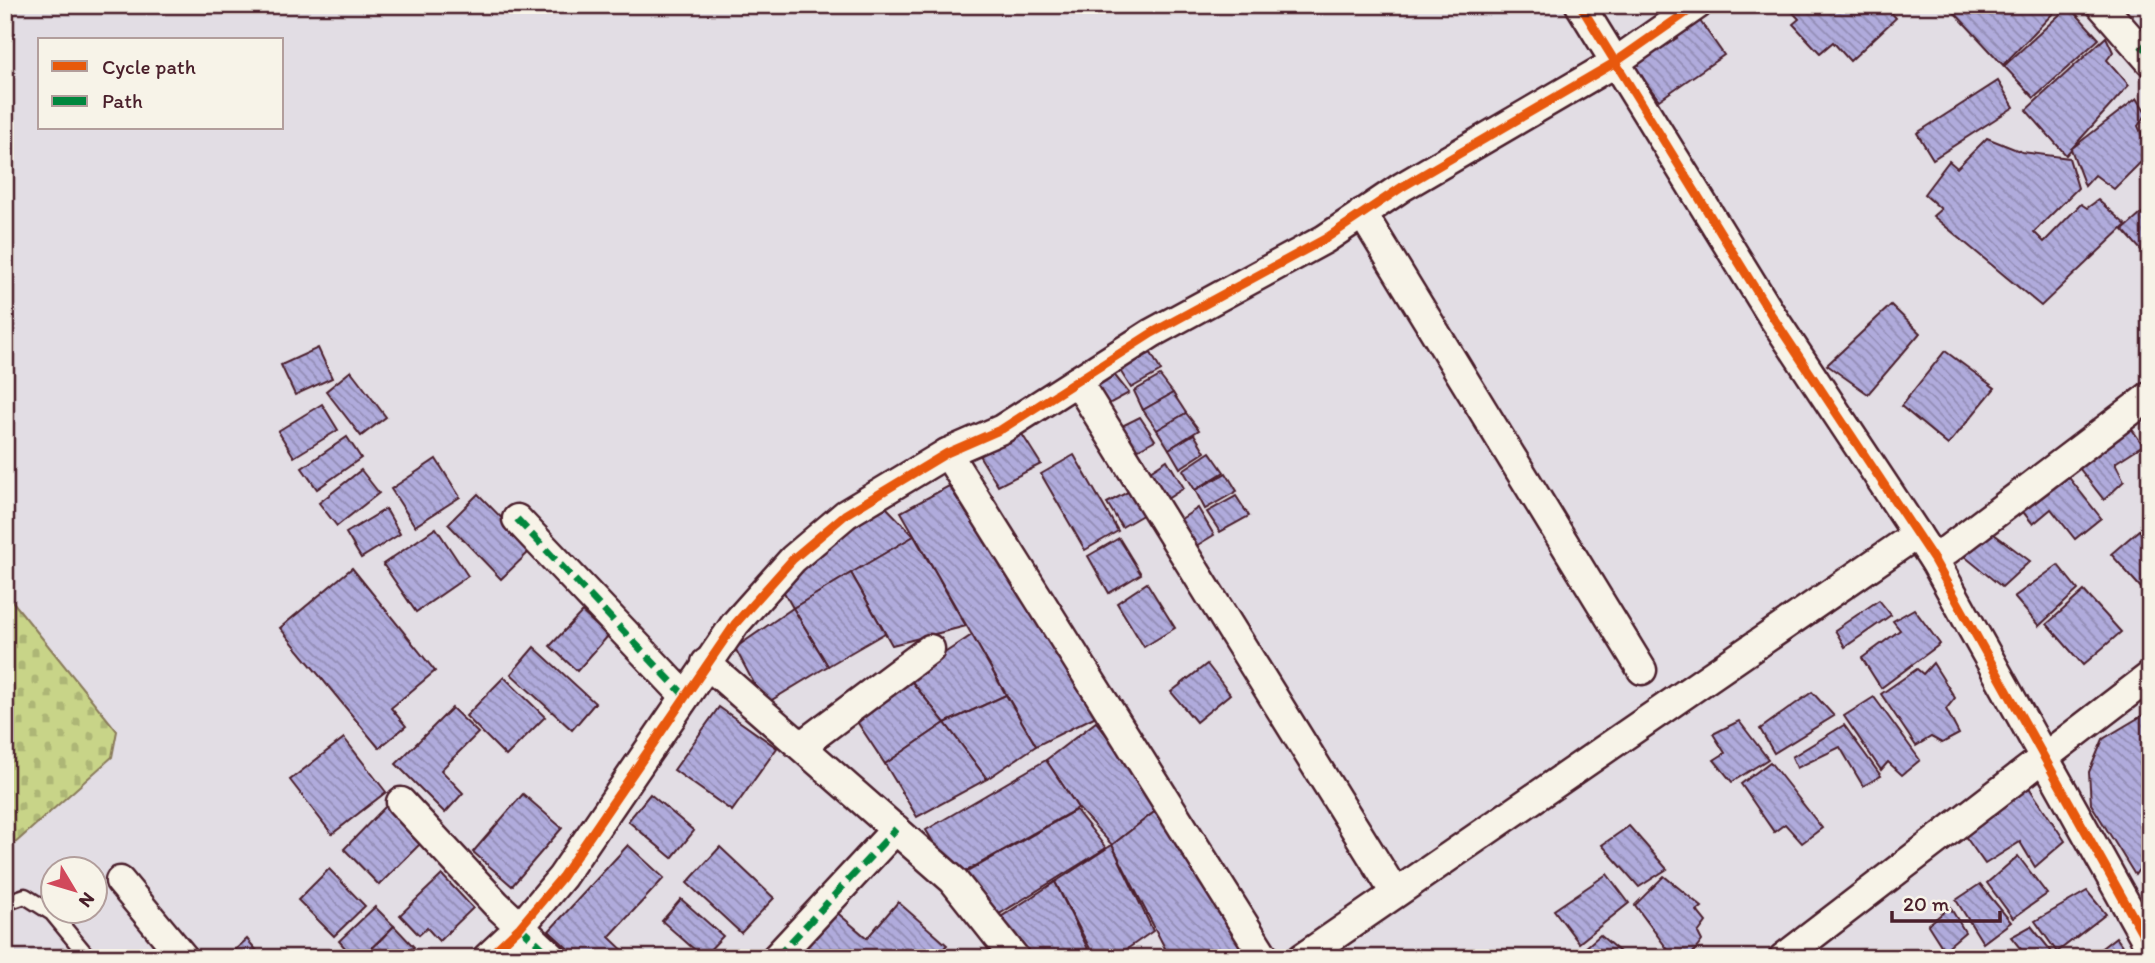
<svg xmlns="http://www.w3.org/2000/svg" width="2155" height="963" viewBox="0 0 2155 963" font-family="Itim,sans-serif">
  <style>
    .cemetery { fill: url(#cemetery-stones); stroke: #897a5a; stroke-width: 2 }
    .building { fill: url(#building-back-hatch); stroke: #4a1f2b; stroke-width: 2 }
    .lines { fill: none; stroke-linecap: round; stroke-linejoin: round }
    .service-casing { stroke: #4a1f2b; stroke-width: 19 }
    .minor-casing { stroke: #4a1f2b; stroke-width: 33 }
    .service { stroke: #f7f3e8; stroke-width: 14 }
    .minor { stroke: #f7f3e8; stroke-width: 28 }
    .quiet { stroke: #00873e; stroke-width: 7; stroke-dasharray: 14 7; stroke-linecap: butt }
    .cycleway-casing { stroke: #f7f3e8; stroke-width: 13 }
    .cycleway { stroke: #e8590c; stroke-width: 9 }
  </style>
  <defs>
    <pattern id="cemetery-stones" width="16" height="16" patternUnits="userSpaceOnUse" patternTransform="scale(1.75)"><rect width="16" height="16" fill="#c8d488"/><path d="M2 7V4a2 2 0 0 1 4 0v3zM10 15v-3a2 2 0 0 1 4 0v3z" fill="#adb676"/></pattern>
    <pattern id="building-back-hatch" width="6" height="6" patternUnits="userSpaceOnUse" patternTransform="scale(1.75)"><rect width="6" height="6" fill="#b0abdc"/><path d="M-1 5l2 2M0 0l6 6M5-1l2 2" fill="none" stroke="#918bb3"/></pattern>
  </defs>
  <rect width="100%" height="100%" fill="#e2dde4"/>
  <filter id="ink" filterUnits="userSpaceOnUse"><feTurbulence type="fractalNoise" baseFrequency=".0143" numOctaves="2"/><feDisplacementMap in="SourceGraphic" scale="14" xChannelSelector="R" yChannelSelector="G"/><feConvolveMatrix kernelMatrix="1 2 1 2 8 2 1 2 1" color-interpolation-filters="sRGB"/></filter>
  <g filter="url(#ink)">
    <!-- cemetery -->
    <path class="cemetery" d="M5 592 117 731 112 757 5 852Z"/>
    <!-- building -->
    <g class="building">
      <path d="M1786 5H1885L1896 18 1850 61 1833 42 1820 53 1793 24 1799 19Z"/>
      <path d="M1960 5H2061L2003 65 1953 11Z"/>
      <path d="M2069 6 2099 39 2034 98 2004 66Z"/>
      <path d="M1695 14 1724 55 1659 100 1629 60Z"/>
      <path d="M2106 37 2113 52 2107 60 2129 85 2066 155 2026 110Z"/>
      <path d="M1998 81 2014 107 1933 159 1917 133Z"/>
      <path d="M2137 98 2147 114 2138 126 2150 153 2114 189 2095 175 2085 186 2071 149Z"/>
      <path d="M1987 138 2022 152 2069 158 2078 188 2034 232 2044 242 2081 204 2087 208 2098 200 2126 225 2041 306 1933 216 1941 209 1924 194 1949 161 1957 168Z"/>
      <path d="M2150 206V260L2123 230Z"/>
      <path d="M1891 305 1920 333 1868 394 1827 365Z"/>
      <path d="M318 348 332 378 295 395 281 365Z"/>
      <path d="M1945 351 1995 388 1948 445 1901 406Z"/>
      <path d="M1151 353 1161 371 1131 388 1119 369Z"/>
      <path d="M351 371 386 417 361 436 326 391Z"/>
      <path d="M1112 372 1129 393 1107 405 1092 382Z"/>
      <path d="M1160 376 1173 393 1143 410 1134 391Z"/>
      <path d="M1173 393 1186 413 1157 430 1143 410Z"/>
      <path d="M322 404 338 430 294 457 278 431Z"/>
      <path d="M1186 413 1199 430 1169 449 1157 430Z"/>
      <path d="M1140 417 1155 440 1137 450 1122 426Z"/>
      <path d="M2129 425 2143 445 2115 463 2124 481 2104 500 2073 460Z"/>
      <path d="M1020 431 1041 464 998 486 977 452Z"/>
      <path d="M1194 434 1205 452 1180 468 1169 449Z"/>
      <path d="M347 437 361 458 317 489 302 468Z"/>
      <path d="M1210 452 1224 472 1195 490 1183 470Z"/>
      <path d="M1074 455 1118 531 1085 550 1041 474Z"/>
      <path d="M436 459 460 497 415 526 391 489Z"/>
      <path d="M1167 460 1184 488 1167 499 1150 471Z"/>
      <path d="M361 470 379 493 337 526 319 503Z"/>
      <path d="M2063 470 2101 518 2075 539 2051 509 2033 524 2018 506Z"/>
      <path d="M1226 473 1237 491 1205 509 1195 490Z"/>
      <path d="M949 486 1098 715 1036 746 901 512Z"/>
      <path d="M1139 486 1153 509 1122 527 1107 503Z"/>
      <path d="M478 494 532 549 501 579 448 524Z"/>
      <path d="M1236 496 1249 516 1220 532 1207 512Z"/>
      <path d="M885 506 914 536 793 608 777 580Z"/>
      <path d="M1198 508 1214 535 1191 549 1175 523Z"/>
      <path d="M386 509 400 534 361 558 346 533Z"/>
      <path d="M436 528 468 576 416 612 383 564Z"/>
      <path d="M2139 530 2150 542V598L2111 554Z"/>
      <path d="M1990 531 2030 561 2002 587 1964 556Z"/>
      <path d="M914 536 966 626 892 645 851 573Z"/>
      <path d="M1119 538 1141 574 1109 593 1088 556Z"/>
      <path d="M2058 565 2078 590 2039 626 2014 597Z"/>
      <path d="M352 568 435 671 391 708 406 726 379 748 280 628Z"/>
      <path d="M851 573 885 633 828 666 793 608Z"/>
      <path d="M1147 583 1175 628 1144 647 1117 603Z"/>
      <path d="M2084 591 2121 632 2083 665 2047 624Z"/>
      <path d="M1879 600 1891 615 1845 647 1835 630Z"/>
      <path d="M793 608 828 666 765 704 735 648Z"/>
      <path d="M1914 609 1940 644 1881 688 1862 658 1900 630 1893 621Z"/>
      <path d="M582 612 608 636 577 671 550 646Z"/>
      <path d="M972 635 1006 695 945 723 908 677Z"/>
      <path d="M534 647 595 703 572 730 511 674Z"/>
      <path d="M1933 663 1955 698 1946 709 1959 734 1942 743 1931 737 1916 746 1881 694 1917 669 1923 674Z"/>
      <path d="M1207 664 1230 694 1196 722 1171 692Z"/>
      <path d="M504 677 545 717 506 756 466 716Z"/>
      <path d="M908 677 945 723 885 764 852 714Z"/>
      <path d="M1812 692 1834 716 1774 753 1760 729Z"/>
      <path d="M1006 695 1036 746 987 779 945 723Z"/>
      <path d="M1874 697 1920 760 1902 775 1888 762 1881 770 1844 716Z"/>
      <path d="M719 707 777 748 732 811 674 770Z"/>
      <path d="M452 708 478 733 441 770 463 793 445 813 396 764Z"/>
      <path d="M2150 711V853L2135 875 2091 804 2089 772 2103 739Z"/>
      <path d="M1739 721 1768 759 1732 782 1714 760 1725 753 1713 734Z"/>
      <path d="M1096 722 1162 806 1112 845 1078 808 1046 760Z"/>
      <path d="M945 723 987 779 917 817 885 764Z"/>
      <path d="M1844 725 1881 776 1863 786 1840 747 1797 768 1792 757Z"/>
      <path d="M344 738 386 792 332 834 290 780Z"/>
      <path d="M1046 760 1078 808 954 878 926 830Z"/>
      <path d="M1770 762 1822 828 1802 843 1785 824 1774 832 1741 784Z"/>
      <path d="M2026 783 2065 841 2035 867 2020 842 1985 864 1960 829Z"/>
      <path d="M523 794 562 828 512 886 473 852Z"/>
      <path d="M650 794 694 831 672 858 628 821Z"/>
      <path d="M387 805 423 841 379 885 344 849Z"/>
      <path d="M1162 806 1251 940 1225 958H1170L1112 845Z"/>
      <path d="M1076 810 1106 848 988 921 955 879Z"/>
      <path d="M1629 826 1667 869 1639 887 1602 845Z"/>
      <path d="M628 845 664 878 609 937 631 958H578L549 931Z"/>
      <path d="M1112 845 1153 931 1114 958H1095L1055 882Z"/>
      <path d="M720 847 774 898 741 933 687 883Z"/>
      <path d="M2018 856 2047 894 2013 918 1987 883Z"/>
      <path d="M329 869 365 906 334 936 298 900Z"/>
      <path d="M1607 874 1629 903 1579 943 1554 910Z"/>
      <path d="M442 875 473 908 439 941 427 928 419 935 400 915Z"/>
      <path d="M1664 876 1702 907 1697 911 1706 922 1698 933 1702 941 1689 958H1674L1635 905Z"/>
      <path d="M1055 882 1088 949 1068 958H1023L990 924Z"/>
      <path d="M1980 884 2011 922 1983 943 1956 900Z"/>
      <path d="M2087 891 2106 914 2057 952 2035 921Z"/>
      <path d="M681 899 723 936 703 957 662 921Z"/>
      <path d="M898 902 947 945 935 958H792L834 910 867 938Z"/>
      <path d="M375 907 394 926 361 958H354L339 941Z"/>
      <path d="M1950 907 1965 932 1944 950 1928 925Z"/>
      <path d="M394 926 414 947 403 958H363Z"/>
      <path d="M2031 926 2052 952 2046 958H2028L2011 937Z"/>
      <path d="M1600 935 1621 953 1617 958H1590L1584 949Z"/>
      <path d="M2116 937 2131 958H2089Z"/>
      <path d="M247 939 263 958H226Z"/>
    </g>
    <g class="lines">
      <defs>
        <path id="service" d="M5 903 25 896 52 913 89 958"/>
        <g id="minor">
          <path d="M1580 5 1772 316 1934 560 2150 947"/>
          <path d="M2101 5 2150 61"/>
          <path d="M1362 213 1642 670"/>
          <path d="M1077 381 1395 893"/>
          <path d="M947 453 1265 958"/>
          <path d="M517 519 684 695"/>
          <path d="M1934 560 2150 396"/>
          <path d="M706 663 953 880 1015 958"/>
          <path d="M802 745 930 649"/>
          <path d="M401 802 497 905 553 958"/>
          <path d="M120 881 184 958"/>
          <path d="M487 958 520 927 562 877 735 624 793 559 846 514 947 453 1002 429 1152 333 1325 239 1402 187 1614 63 1697 5"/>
          <path d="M776 958 896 829"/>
          <path d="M1302 958 1917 534"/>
          <path d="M1783 958 2150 676"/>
        </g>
      </defs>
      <!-- service casing -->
      <use href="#service" class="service-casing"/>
      <!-- minor casing -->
      <use href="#minor" class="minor-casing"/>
      <!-- service -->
      <use href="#service" class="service"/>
      <!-- minor -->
      <use href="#minor" class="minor"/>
      <!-- quiet -->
      <g class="quiet">
        <path d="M2141 50 2150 40"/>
        <path d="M517 519 684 695"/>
        <path d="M520 927 553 958"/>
        <path d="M776 958 896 829"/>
      </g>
      <defs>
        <g id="cycleway">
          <path d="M1580 5 1772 316 1934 560 2150 947"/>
          <path d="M487 958 520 927 562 877 735 624 793 559 846 514 947 453 1002 429 1152 333 1325 239 1402 187 1614 63 1697 5"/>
        </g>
      </defs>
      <!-- cycleway casing -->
      <use href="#cycleway" class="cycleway-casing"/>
      <!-- cycleway -->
      <use href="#cycleway" class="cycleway"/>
    </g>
  </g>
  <!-- margin -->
  <rect width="2155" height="963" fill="none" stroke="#f7f3e8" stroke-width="28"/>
  <rect x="14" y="14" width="2127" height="935" fill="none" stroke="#4a1f2b" stroke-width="2.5" filter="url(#ink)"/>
  <!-- legend -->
  <rect x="38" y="38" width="245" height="91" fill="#f7f3e8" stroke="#b29e9c" stroke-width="2"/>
  <rect x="52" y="61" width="35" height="10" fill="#e8590c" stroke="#b29e9c" stroke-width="2"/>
  <text x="102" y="74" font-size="21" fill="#4a1f2b">Cycle path</text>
  <rect x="52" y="96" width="35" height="10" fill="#00873e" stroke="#b29e9c" stroke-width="2"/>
  <text x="102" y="108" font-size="21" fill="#4a1f2b">Path</text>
  <!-- north arrow -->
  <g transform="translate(74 890) rotate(128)"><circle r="33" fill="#f7f3e8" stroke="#b29e9c" stroke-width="2"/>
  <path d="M0-5L12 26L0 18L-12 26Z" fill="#d1495b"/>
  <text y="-10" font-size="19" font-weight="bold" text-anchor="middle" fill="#4a1f2b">N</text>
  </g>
  <!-- scale -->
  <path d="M1892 911v10h108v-10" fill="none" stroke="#4a1f2b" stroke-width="3.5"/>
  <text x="1903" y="911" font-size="21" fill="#4a1f2b" stroke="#f7f3e8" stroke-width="5" paint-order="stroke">20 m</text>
</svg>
